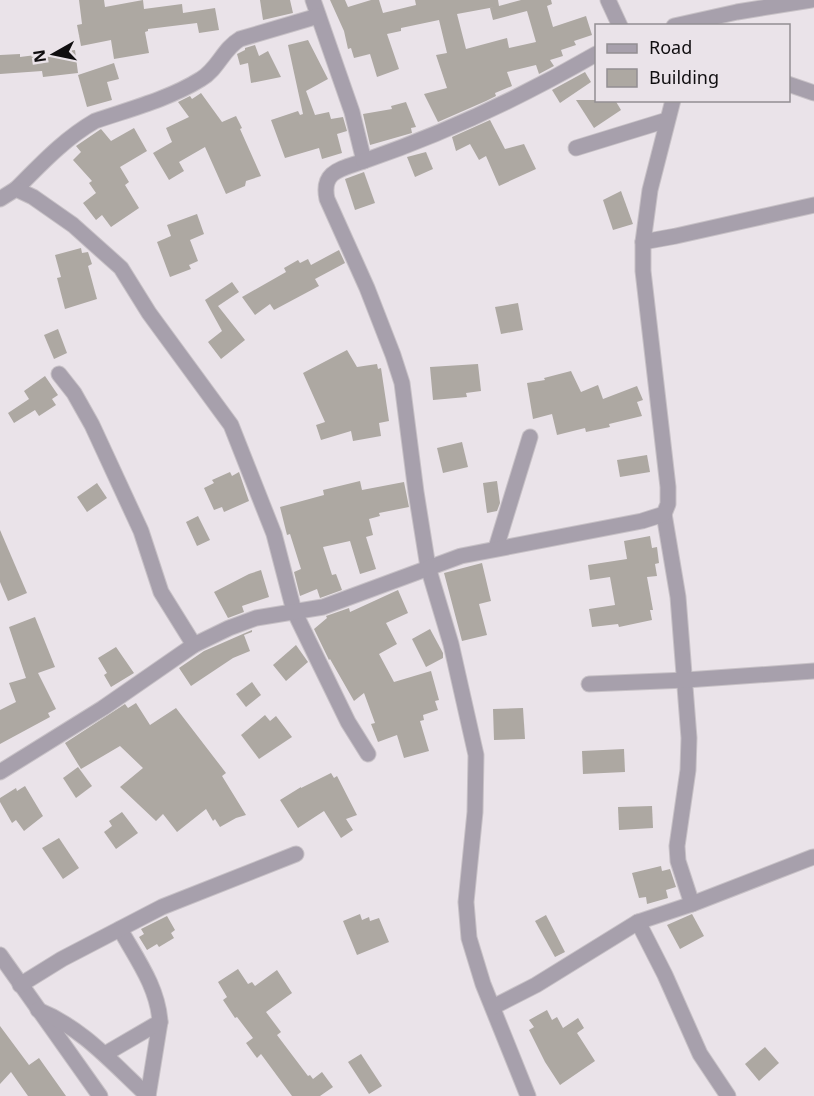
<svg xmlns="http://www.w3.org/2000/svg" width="814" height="1096" viewBox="0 0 814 1096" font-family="'Noto Sans',sans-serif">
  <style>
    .building { fill: #ada8a2; fill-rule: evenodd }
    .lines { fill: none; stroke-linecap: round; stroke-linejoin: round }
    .street-casing { stroke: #c7c1c6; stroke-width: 17 }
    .street { stroke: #a7a0ac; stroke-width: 15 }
  </style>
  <rect width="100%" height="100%" fill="#eae3e9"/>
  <!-- building -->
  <g class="building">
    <path d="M79 0H104L105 7 143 0 144 9 182 4 183 13 215 8 219 30 199 33 197 23 148 29V31L145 32 149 53 114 59 111 40 81 46 77 25 82 24Z"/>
    <path d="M260 0H290L293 13 263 20Z"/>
    <path d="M330 0H345L348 7 371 0H379L383 13 416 5 415 0H498L499 6 521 0H551L552 4 547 6 553 27 586 16 592 35 574 41 576 45 561 50 563 56 550 60 554 66 539 74 536 65 507 72 512 86 495 93 496 96 486 101 438 122 424 94 447 88 436 55 447 53 439 20 401 28V31L387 34 399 69 377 77 370 54 354 58 351 48 348 49 344 31ZM495 7 490 8 493 20 527 11 536 42 509 48 507 38 466 49 457 14Z"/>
    <path d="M308 40 328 79 306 91 315 115 329 112 331 119 343 117 347 131 337 134 342 153 322 159 319 148 285 158 271 120 298 111 300 115 303 114 288 45Z"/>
    <path d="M255 45 259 56 268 51 281 77 251 83 248 63 240 65 237 54 245 50V48Z"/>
    <path d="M75 50 78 73 43 77 42 71 0 74V55L20 54V57Z"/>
    <path d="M114 63 119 79 107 82 112 100 87 107 78 75Z"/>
    <path d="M585 72 591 82 560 103 552 90Z"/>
    <path d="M201 93 222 122 236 116 242 128 240 129 261 176 246 181 245 186 226 194 205 147 179 162 184 171 169 180 153 153 172 142 166 128 189 117 178 102 190 96 192 99Z"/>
    <path d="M576 100H615L621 110 594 128Z"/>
    <path d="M406 102 416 127 411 128 412 133 370 145 363 114 392 109 391 106Z"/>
    <path d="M490 120 505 149 524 144 536 169 499 186 486 156 479 160 470 144 456 151 452 137Z"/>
    <path d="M134 128 147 151 120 167 129 182 125 185 139 208 111 227 102 215 96 220 83 203 96 193 89 183 92 181 73 160 81 152 76 146 101 129 111 141Z"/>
    <path d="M426 152 433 169 415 177 407 157Z"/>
    <path d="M364 172 375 203 355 210 345 179Z"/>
    <path d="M621 191 633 224 613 230 603 200Z"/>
    <path d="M197 214 204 234 190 240 198 261 189 265 191 269 170 277 157 242 171 236 167 225Z"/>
    <path d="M81 248 82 253 88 252 92 264 88 266 97 299 65 309 57 278 61 277 55 255Z"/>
    <path d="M339 250 345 263 315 279 319 286 274 310 270 304 255 315 242 297 286 272 284 268 298 260 300 263 308 259 311 265Z"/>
    <path d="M232 282 239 292 218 306 245 340 221 359 208 342 222 331 205 300Z"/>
    <path d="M518 303 523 330 501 334 495 307Z"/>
    <path d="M58 329 67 353 54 359 44 335Z"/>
    <path d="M347 350 357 367 377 364 378 369 381 368 389 421 379 423 381 436 353 441 351 431 321 440 316 425 325 422 303 373Z"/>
    <path d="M478 364 481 391 466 393 467 397 433 400 430 367Z"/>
    <path d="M571 371 581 392 598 385 603 399 637 386 643 400 637 402 642 416 609 424 610 427 586 432 585 428 557 435 552 414 533 419 527 383 545 380 544 378Z"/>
    <path d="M45 376 58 395 52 399 56 405 39 416 35 410 14 423 8 413 29 399 24 391Z"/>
    <path d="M462 442 468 467 443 473 437 448Z"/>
    <path d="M647 455 650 472 620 477 617 460Z"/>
    <path d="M230 472 232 476 239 472 249 501 224 512 222 507 214 510 204 488 214 483 212 480Z"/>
    <path d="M360 481 362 490 404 482 409 507 379 513 380 516 369 519 373 535 366 537 376 569 360 574 350 541 323 547 332 575 336 574 342 590 320 598 317 589 300 596 294 572 301 569 290 534 287 535 280 507 324 495 323 490Z"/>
    <path d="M497 481 500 503 497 511 487 513 483 483Z"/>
    <path d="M97 483 107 498 87 512 77 497Z"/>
    <path d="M198 516 210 540 197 546 186 522Z"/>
    <path d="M0 530 27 593 8 601 0 582Z"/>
    <path d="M650 536 652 548 657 547 659 563 655 564 657 576 647 577 653 610H650L652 620 619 627 618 624 592 627 589 609 615 605 610 577 590 580 588 565 627 559 624 541Z"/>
    <path d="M482 563 491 601 479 604 487 635 462 641 444 573Z"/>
    <path d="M261 570 269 597 242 606 244 612 228 618 214 592 249 574Z"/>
    <path d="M398 590 408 613 386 623 397 644 379 654 394 682 431 671 439 700 435 701 438 710 423 715 424 720 420 721 429 751 404 758 397 735 378 742 371 724 375 723 364 693 354 701 330 659 329 660 314 629 327 618 326 616 349 608 350 612Z"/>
    <path d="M35 617 55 667 38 673 56 709 48 713 50 717 0 744V710L16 702 9 683 26 678 9 627Z"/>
    <path d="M430 629 443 653V658L426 667 412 639Z"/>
    <path d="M252 630V632L244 635 250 651 233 658 191 686 179 668 204 651Z"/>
    <path d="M296 645 308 662 286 681 273 665Z"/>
    <path d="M116 647 134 673 111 687 104 675 107 673 98 658Z"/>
    <path d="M252 682 261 695 246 707 236 694Z"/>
    <path d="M136 703 150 725 176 708 226 773 222 776 246 815 236 818 220 827 215 819 213 821 206 809 177 832 163 814 156 821 120 787 143 768 120 746 81 769 65 743 125 704 128 708Z"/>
    <path d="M523 708 525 739 494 740 493 709Z"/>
    <path d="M265 715 270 721 276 716 292 737 259 759 241 735Z"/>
    <path d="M624 749 625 772 583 774 582 751Z"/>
    <path d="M78 767 92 786 76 798 63 778Z"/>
    <path d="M331 773 334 778 337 776 357 815 346 819 353 830 341 838 324 811 298 828 280 800 301 787V788Z"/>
    <path d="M25 786 43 816 24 831 16 820 12 823 0 802V798L16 788 17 791Z"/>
    <path d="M652 806 653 828 619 830 618 807Z"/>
    <path d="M122 812 138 833 116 849 104 832 112 826 109 821Z"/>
    <path d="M59 838 79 868 63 879 42 848Z"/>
    <path d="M661 866 662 871 670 869 676 887 666 890 668 898 647 904 646 897 639 898 632 873Z"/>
    <path d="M360 914 362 920 369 917 370 921 379 918 389 942 357 955 343 921Z"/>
    <path d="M692 914 704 936 680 949 667 925Z"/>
    <path d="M546 915 565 952 555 957 535 921Z"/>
    <path d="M167 916 175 930 171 933 174 938 159 947 157 944 147 950 139 937 144 934 141 929Z"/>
    <path d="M238 969 248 984 252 982 255 986 277 970 292 993 266 1012 281 1032 277 1035 308 1076 310 1075 313 1079 322 1072 333 1087 320 1096H292L261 1054 257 1058 246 1043 253 1038 237 1017 235 1018 223 1000 227 997 218 982Z"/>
    <path d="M547 1010 552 1020 557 1017 563 1028 578 1018 584 1028 577 1033 595 1061 560 1085 545 1062 529 1030 534 1027 529 1020Z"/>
    <path d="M0 1026 29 1065 39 1058 66 1096H28L11 1072 0 1084Z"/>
    <path d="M765 1047 779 1063 759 1081 745 1064Z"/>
    <path d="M361 1054 382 1086 369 1094 348 1062Z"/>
  </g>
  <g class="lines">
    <defs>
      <g id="street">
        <path d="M313 0 352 112 364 161C341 169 321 171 327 199L367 288 393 355 402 383 416 492 428 567 451 644 476 755 475 812 466 902 469 938 483 984 528 1096"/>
        <path d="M608 0 620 26"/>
        <path d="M674 26 737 12 811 0"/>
        <path d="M788 84 814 93"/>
        <path d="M576 148 667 120"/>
        <path d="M364 161C445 133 522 97 596 54"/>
        <path d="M16 189C41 164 64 139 95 121 130 109 169 99 201 79 218 69 223 49 240 39L318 16"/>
        <path d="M0 199 16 189 33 197 73 225 121 268 149 313 231 425 274 534 294 611 348 722 368 754"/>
        <path d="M643 242 676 236 814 205"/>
        <path d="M59 374 74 393 92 425 141 531 161 592 194 645"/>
        <path d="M664 514 678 597 689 738 688 770 677 846 678 861 692 904"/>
        <path d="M496 548 530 437"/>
        <path d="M589 684 686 680 814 671"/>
        <path d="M0 772 103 708 194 645 229 628 256 618 323 607 461 556 642 521 664 514 668 504V487L643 271V242L650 190 673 100"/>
        <path d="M638 922 665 975 700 1054 728 1096"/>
        <path d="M120 929C136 958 158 987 160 1022L148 1096"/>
        <path d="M0 955 100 1096"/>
        <path d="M20 985 62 959 162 907 296 854"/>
        <path d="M493 1007 536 985 638 922 692 904 813 857"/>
        <path d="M38 1010C83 1028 113 1064 148 1096"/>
        <path d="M105 1054 160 1022"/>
      </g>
    </defs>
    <!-- street casing -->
    <use href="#street" class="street-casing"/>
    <!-- street -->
    <use href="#street" class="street"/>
  </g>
  <!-- legend -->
  <rect x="595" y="24" width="195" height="78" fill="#eae3e9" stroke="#938e92" stroke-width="1.5"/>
  <rect x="607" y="44" width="30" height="9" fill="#a7a0ac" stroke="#938e92" stroke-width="1.5"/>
  <text x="649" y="54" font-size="18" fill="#100e10">Road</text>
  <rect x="607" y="69" width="30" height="18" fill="#ada8a2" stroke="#938e92" stroke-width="1.5"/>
  <text x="649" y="84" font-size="18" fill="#100e10">Building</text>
  <!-- north arrow -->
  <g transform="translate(54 54) rotate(261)" stroke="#eae3e9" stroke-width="4.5" paint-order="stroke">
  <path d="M0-4.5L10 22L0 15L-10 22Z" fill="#100e10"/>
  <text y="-9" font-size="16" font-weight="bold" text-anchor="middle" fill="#100e10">N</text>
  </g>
</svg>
